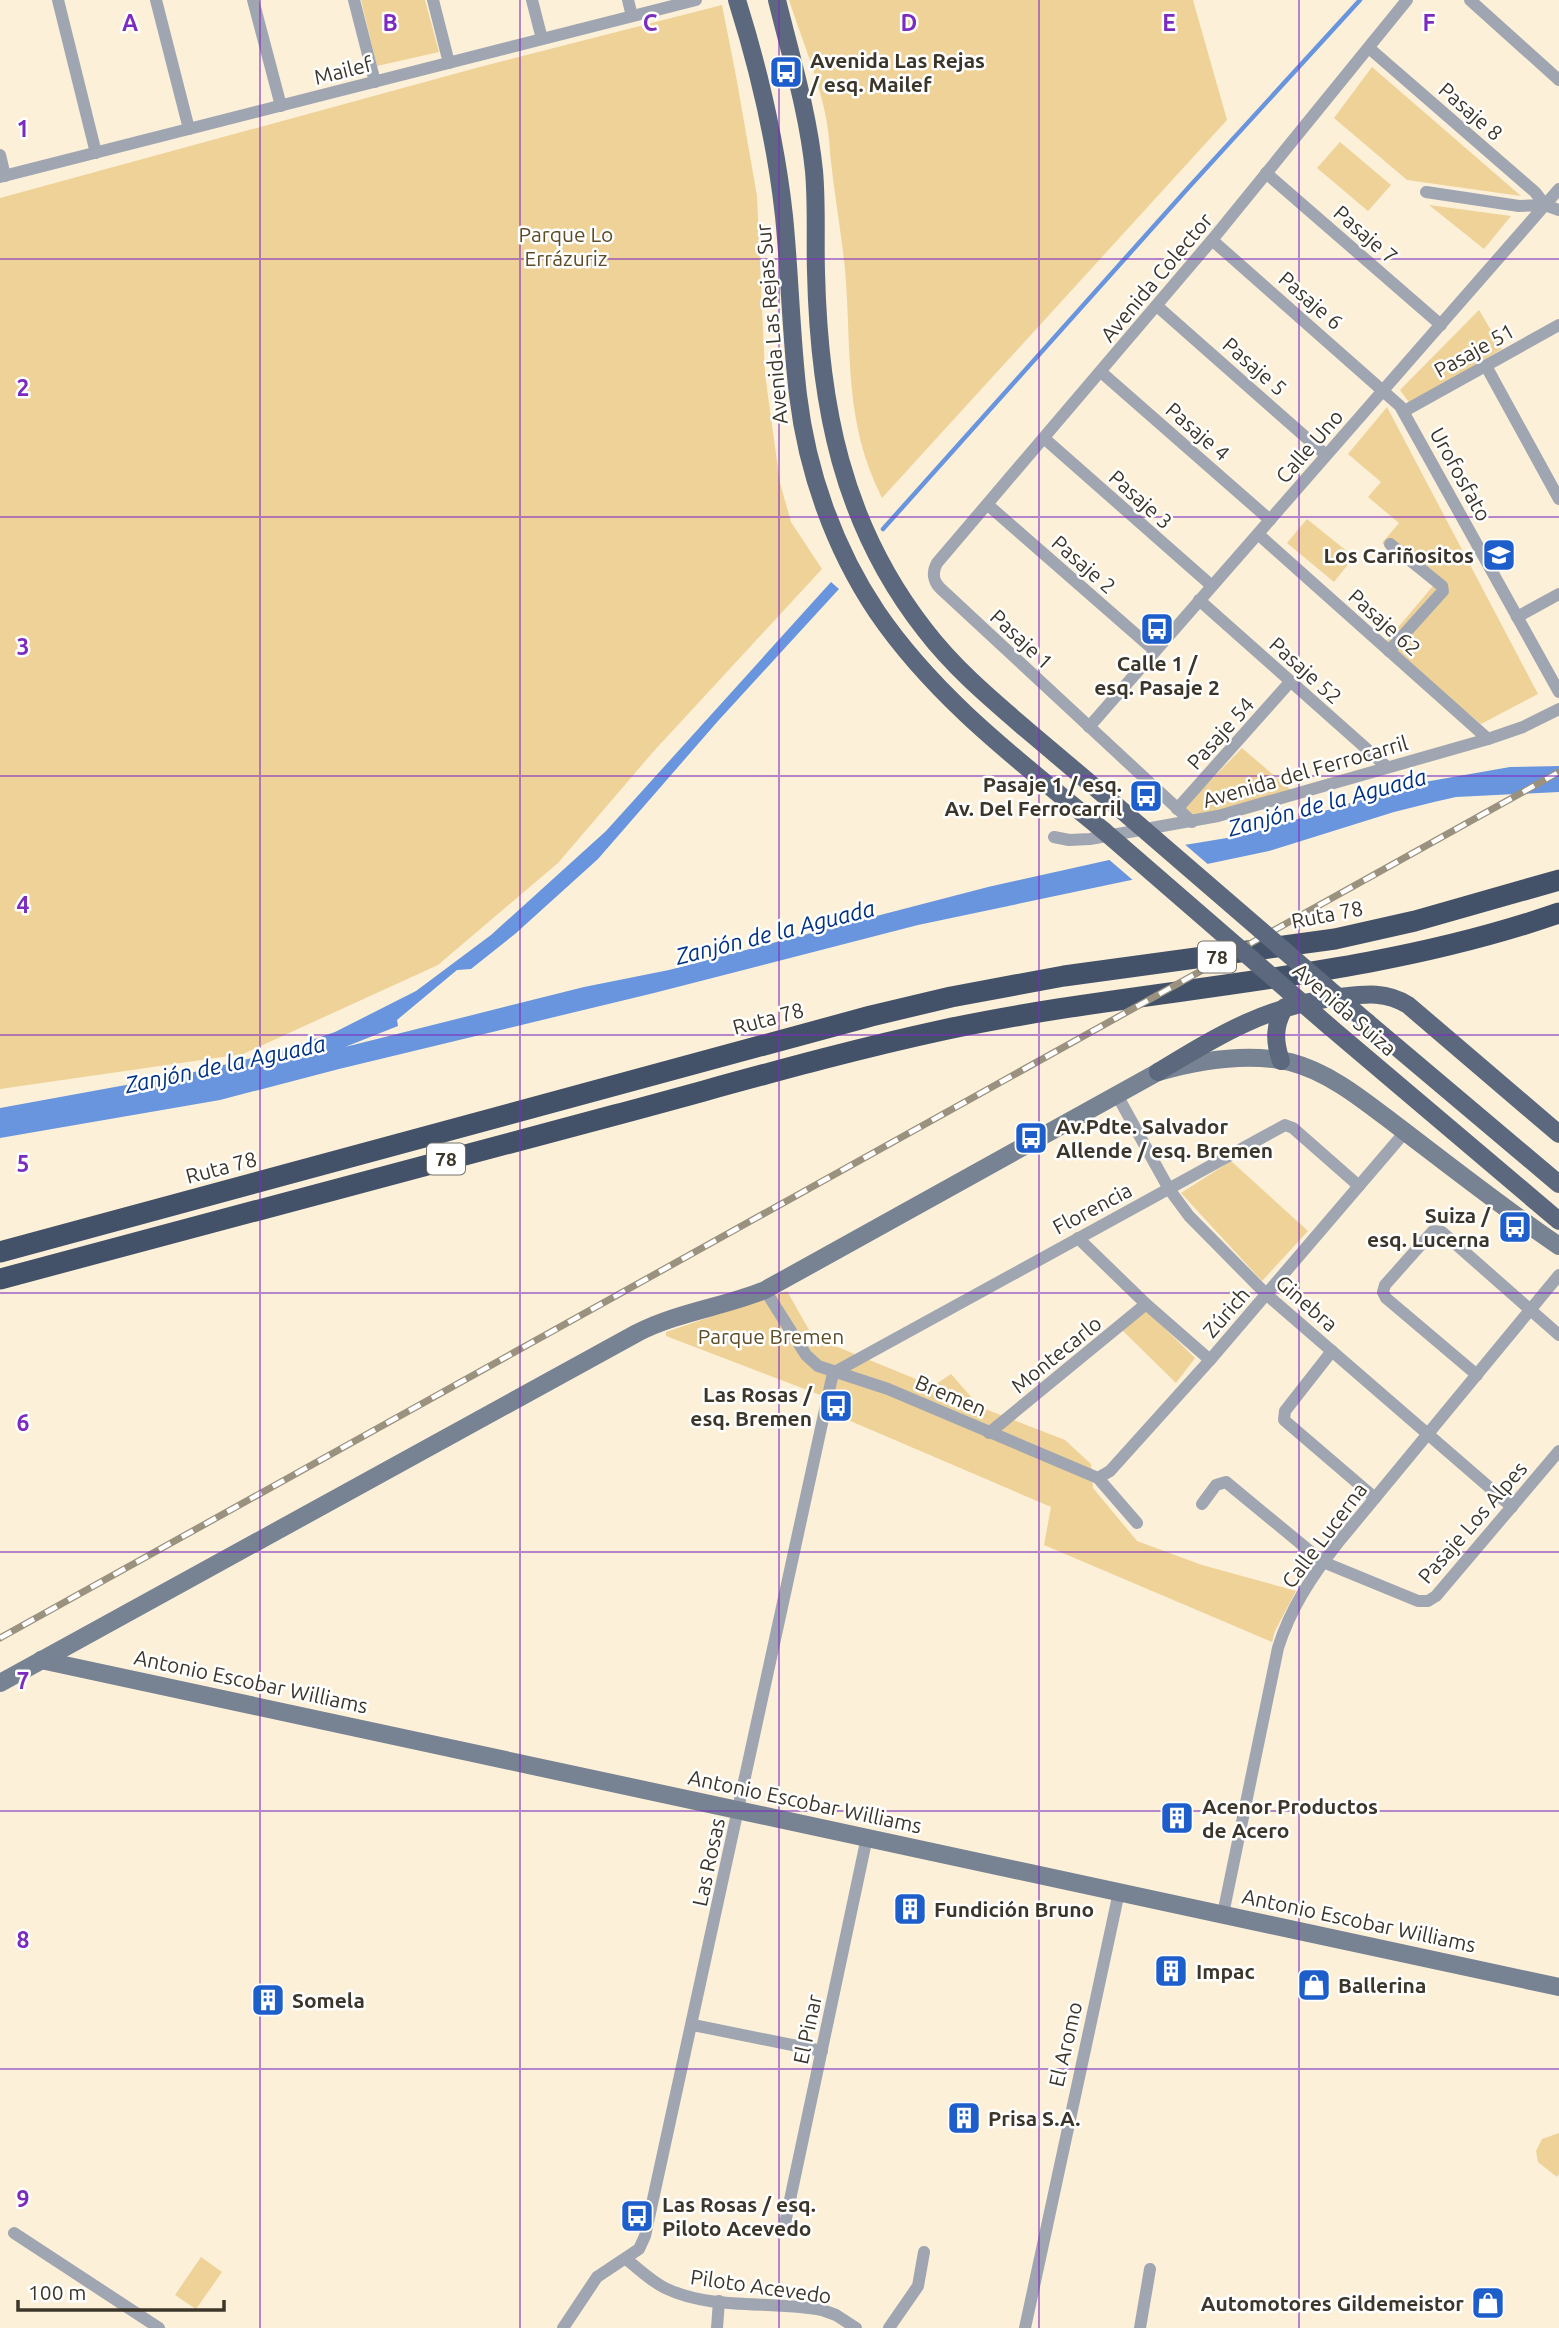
<svg xmlns="http://www.w3.org/2000/svg" width="1559" height="2328" viewBox="0 0 1559 2328" font-family="Ubuntu,sans-serif">
  <style>
    .green { fill: #eed298 }
    .water { fill: #6995de }
    .pier { fill: #fcf0d8 }
    .lines { fill: none; stroke-linecap: round; stroke-linejoin: round }
    .stream { stroke: #6995de; stroke-width: 4.5 }
    .street { stroke: #9fa6b2; stroke-width: 12 }
    .secondary { stroke: #778293; stroke-width: 18 }
    .primary { stroke: #5b687d; stroke-width: 18 }
    .highway { stroke: #435269; stroke-width: 21 }
    .rail-casing { stroke: #9a917f; stroke-width: 7 }
    .rail { stroke: #fff; stroke-width: 4.5; stroke-dasharray: 13; stroke-linecap: butt }
    .primary-bridge { stroke: #5b687d; stroke-width: 18 }
    .grid { fill: none; stroke: #7b2cbf; stroke-width: 2; stroke-opacity: 0.55 }
    .labels { text-anchor: middle; dominant-baseline: central; stroke-width: 5; stroke-linejoin: round; paint-order: stroke }
    .shield { fill: #fff; stroke: #76726a; stroke-width: 2 }
    .shield-label { font-size: 19px; font-weight: bold; fill: #3c362a }
    .poi-label { font-size: 21px; font-weight: bold; fill: #3c362a; stroke: #fff; text-anchor: start }
    .street-label { font-size: 21px; fill: #3c362a; stroke: #fff }
    .park-label { font-size: 21px; fill: #5e4c26; stroke: #fff }
    .water-label { font-size: 23px; font-style: italic; fill: #003286; stroke: #fff }
    .grid-label { font-size: 23px; text-anchor: middle; font-weight: bold; fill: #7b2cbf; stroke: #fff; stroke-width: 5; stroke-linejoin: round; paint-order: stroke }
  </style>
  <rect width="100%" height="100%" fill="#fcf0d8"/>
  <!-- green -->
  <g class="green">
    <path d="M361 0H425L439 52 377 66Z"/>
    <path d="M789 0H1193L1227 120 882 498C843 421 852 352 845 269 841 231 834 192 830 153 829 102 805 49 789 0Z"/>
    <path d="M722 5 736 76 757 196 765 374 780 483 791 522 822 569 653 752 558 863 438 965 243 1054 0 1089V198L476 68Z"/>
    <path d="M1372 67 1521 196 1407 180 1334 118Z"/>
    <path d="M1340 142 1391 185 1368 211 1317 168Z"/>
    <path d="M1429 205 1511 216 1484 249Z"/>
    <path d="M1479 310 1502 349 1411 405 1400 390Z"/>
    <path d="M1387 407 1538 694 1481 724 1384 644 1433 586 1382 543 1399 523 1368 497 1381 482 1348 454Z"/>
    <path d="M1307 519 1354 557 1334 582 1287 543Z"/>
    <path d="M1242 748 1292 791 1192 817 1182 810Z"/>
    <path d="M1231 1161 1308 1231 1262 1281 1181 1193Z"/>
    <path d="M787 1291 813 1337 933 1386 951 1374 980 1407 1065 1440 1091 1464 1093 1488 1137 1541 1202 1565 1296 1591 1275 1631 1272 1642 1044 1545 1051 1507 820 1408 823 1396 666 1336V1332Z"/>
    <path d="M1146 1310 1195 1358 1176 1383 1122 1330Z"/>
    <path d="M1559 2133V2174L1557 2177 1538 2162 1536 2151 1542 2139Z"/>
    <path d="M201 2257 222 2272 196 2309 175 2295Z"/>
  </g>
  <!-- water -->
  <path class="water" d="M831 582 839 589 718 721 598 859 515 934 471 969 457 970 397 1020 398 1026 345 1047 584 987 669 970 988 887 1154 850 1245 835 1413 784 1510 767 1559 766V792L1456 797 1434 802 1394 812 1269 851 918 925 654 993 339 1069 220 1100 0 1138V1108L186 1074 277 1052 335 1032 416 991 491 935 606 831Z"/>
  <!-- pier -->
  <path class="pier" d="M1182 842 1210 866 1135 882 1106 857Z"/>
  <g class="lines">
    <!-- stream -->
    <path class="stream" d="M883 529 1189 187 1360 0"/>
    <!-- street -->
    <g class="street">
      <path d="M58 0 96 153"/>
      <path d="M156 0 189 129"/>
      <path d="M253 0 281 106"/>
      <path d="M354 0 375 82"/>
      <path d="M433 0 449 63"/>
      <path d="M532 0 542 39"/>
      <path d="M628 0 632 16"/>
      <path d="M1470 0 1559 80"/>
      <path d="M1369 48 1535 192 1545 205"/>
      <path d="M0 155 5 176"/>
      <path d="M1266 173 1441 325"/>
      <path d="M0 177 696 0"/>
      <path d="M1426 192 1519 206 1545 205 1559 210"/>
      <path d="M1212 240 1400 406 1559 692"/>
      <path d="M1157 306 1326 455"/>
      <path d="M1486 366 1559 499"/>
      <path d="M1101 372 1270 520"/>
      <path d="M1408 409 1559 325"/>
      <path d="M1045 439 1212 586"/>
      <path d="M988 505 1155 651"/>
      <path d="M1258 534 1488 739"/>
      <path d="M1199 600 1387 767"/>
      <path d="M1517 617 1559 594"/>
      <path d="M1389 651 1443 591 1442 586 1390 544"/>
      <path d="M1089 727 1559 189"/>
      <path d="M1177 809 1290 682"/>
      <path d="M1192 822 940 588C933 581 932 572 937 563L1212 240 1407 0"/>
      <path d="M1054 837 1069 840 1090 839 1218 816 1488 739 1523 727 1559 709"/>
      <path d="M1117 1095 1169 1189 1189 1216 1266 1294 1512 1507"/>
      <path d="M1078 1238 1146 1304 1210 1360"/>
      <path d="M765 1290 806 1355 818 1366 888 1389 1098 1478 1137 1523"/>
      <path d="M1332 1351 1285 1411 1284 1420 1375 1498"/>
      <path d="M833 1373 1285 1125 1293 1128 1359 1186"/>
      <path d="M1477 1375 1386 1298 1383 1292 1385 1285 1433 1231 1442 1232 1559 1335"/>
      <path d="M989 1433 1146 1304"/>
      <path d="M1098 1478 1110 1471 1210 1360 1405 1132"/>
      <path d="M1202 1504 1216 1485 1226 1482 1323 1562 1418 1601H1428L1436 1596 1559 1451"/>
      <path d="M1223 1914 1278 1648C1290 1609 1312 1576 1337 1544L1559 1275"/>
      <path d="M693 2025 822 2051"/>
      <path d="M784 2228 867 1837"/>
      <path d="M14 2233 159 2328"/>
      <path d="M626 2259C639 2269 651 2281 665 2288 712 2311 771 2300 822 2310L836 2315 856 2328"/>
      <path d="M563 2328 597 2277 639 2249 645 2236 833 1373"/>
      <path d="M717 2328 719 2301"/>
      <path d="M889 2328 918 2286 924 2252"/>
      <path d="M1025 2328 1119 1892"/>
      <path d="M1140 2328 1150 2269"/>
    </g>
    <!-- secondary -->
    <g class="secondary">
      <path d="M41 1660 1559 1987"/>
      <path d="M0 1683 637 1333C678 1312 723 1307 765 1290L1158 1072C1200 1060 1246 1052 1290 1062 1333 1073 1369 1105 1404 1131 1455 1170 1506 1210 1559 1246"/>
    </g>
    <!-- primary -->
    <g class="primary">
      <path d="M737 0C759 70 776 143 784 216 790 276 791 336 798 395 807 471 834 548 877 612 937 700 1022 763 1104 831"/>
      <path d="M777 0C791 57 808 112 814 171 817 204 815 238 816 272 819 404 842 524 925 630 954 668 991 699 1027 730 1065 762 1103 794 1140 826"/>
      <path d="M1367 1022 1559 1184"/>
      <path d="M1330 1027 1559 1221"/>
      <path d="M1281 1061C1274 1041 1274 1025 1285 1007"/>
      <path d="M1158 1072C1219 1035 1267 1005 1340 997 1365 994 1386 991 1408 1005L1559 1134"/>
    </g>
    <!-- highway -->
    <g class="highway">
      <path d="M0 1252 871 1016 951 997 1064 976 1335 939 1415 921 1559 880"/>
      <path d="M0 1279C205 1224 410 1169 615 1115 724 1086 832 1054 943 1030 1149 986 1357 983 1559 913"/>
    </g>
    <defs>
      <path id="rail" d="M0 1638 1559 772"/>
    </defs>
    <!-- rail casing -->
    <use href="#rail" class="rail-casing"/>
    <!-- rail -->
    <use href="#rail" class="rail"/>
    <!-- primary-bridge -->
    <g class="primary-bridge">
      <path d="M1140 826 1367 1022"/>
      <path d="M1104 831 1330 1027"/>
    </g>
  </g>
  <!-- grid -->
  <path class="grid" d="M260 0V2328M520 0V2328M779 0V2328M1039 0V2328M1299 0V2328M0 259H1559M0 517H1559M0 776H1559M0 1035H1559M0 1293H1559M0 1552H1559M0 1811H1559M0 2069H1559"/>
  <!-- icons -->
  <defs>
    <symbol id="bus-square" viewBox="-11 -11 22 22"><rect x="-9" y="-9" width="18" height="18" rx="4" fill="#1e5eca" stroke="#fff"/><path d="M-5-6H5V4H4V6H2V4H-2V6H-4V4H-5ZM-3.5-4V0h7V-4ZM-3.5 1.2v1.5H-2V1.2ZM2 1.2v1.5H3.5V1.2Z" fill="#fff"/></symbol>
    <symbol id="school-square" viewBox="-11 -11 22 22"><rect x="-9" y="-9" width="18" height="18" rx="4" fill="#1e5eca" stroke="#fff"/><path d="M0-5L7-2L0 1L-7-2ZM-4 1L0 2.5L4 1V4Q0 6-4 4Z" fill="#fff"/></symbol>
    <symbol id="building-square" viewBox="-11 -11 22 22"><rect x="-9" y="-9" width="18" height="18" rx="4" fill="#1e5eca" stroke="#fff"/><path d="M-4-6H4V6H1V3H-1V6H-4ZM-2.5-4.3h1.7v1.8h-1.7ZM.8-4.3h1.7v1.8H.8ZM-2.5-1h1.7V.8h-1.7ZM.8-1h1.7V.8H.8Z" fill="#fff"/></symbol>
    <symbol id="shop-square" viewBox="-11 -11 22 22"><rect x="-9" y="-9" width="18" height="18" rx="4" fill="#1e5eca" stroke="#fff"/><path d="M-5-2.5h2.3a2.7 3.5 0 0 1 5.4 0H5L5.5 6h-11ZM-1.5-2.5h3a1.5 2.3 0 0 0-3 0Z" fill="#fff"/></symbol>
  </defs>
  <g fill-rule="evenodd">
    <use href="#bus-square" x="767" y="53" width="38" height="38"/>
    <use href="#school-square" x="1480" y="536" width="38" height="38"/>
    <use href="#bus-square" x="1138" y="610" width="38" height="38"/>
    <use href="#bus-square" x="1127" y="777" width="38" height="38"/>
    <use href="#bus-square" x="1012" y="1119" width="38" height="38"/>
    <use href="#bus-square" x="1496" y="1208" width="38" height="38"/>
    <use href="#bus-square" x="817" y="1387" width="38" height="38"/>
    <use href="#building-square" x="1158" y="1799" width="38" height="38"/>
    <use href="#building-square" x="891" y="1890" width="38" height="38"/>
    <use href="#building-square" x="1152" y="1952" width="38" height="38"/>
    <use href="#shop-square" x="1295" y="1966" width="38" height="38"/>
    <use href="#building-square" x="249" y="1981" width="38" height="38"/>
    <use href="#building-square" x="945" y="2099" width="38" height="38"/>
    <use href="#bus-square" x="618" y="2197" width="38" height="38"/>
    <use href="#shop-square" x="1469" y="2284" width="38" height="38"/>
  </g>
  <g class="labels">
    <!-- shield labels -->
    <g class="shield">
      <rect x="1198" y="941.5" width="38" height="31" rx="5"/>
      <rect x="427" y="1143.5" width="38" height="31" rx="5"/>
    </g>
    <g class="shield-label">
      <text x="1217" y="957">78</text>
      <text x="446" y="1159">78</text>
    </g>
    <!-- poi labels -->
    <g class="poi-label">
      <text x="810" y="60">Avenida Las Rejas<tspan x="810" dy="24">/ esq. Mailef</tspan></text>
      <text x="1474" y="555" text-anchor="end">Los Cariñositos</text>
      <text x="1157" y="663" text-anchor="middle">Calle 1 /<tspan x="1157" dy="24">esq. Pasaje 2</tspan></text>
      <text x="1122" y="784" text-anchor="end">Pasaje 1 / esq.<tspan x="1122" dy="24">Av. Del Ferrocarril</tspan></text>
      <text x="1056" y="1126">Av.Pdte. Salvador<tspan x="1056" dy="24">Allende / esq. Bremen</tspan></text>
      <text x="1490" y="1215" text-anchor="end">Suiza /<tspan x="1490" dy="24">esq. Lucerna</tspan></text>
      <text x="812" y="1394" text-anchor="end">Las Rosas /<tspan x="812" dy="24">esq. Bremen</tspan></text>
      <text x="1202" y="1806">Acenor Productos<tspan x="1202" dy="24">de Acero</tspan></text>
      <text x="934" y="1909">Fundición Bruno</text>
      <text x="1196" y="1971">Impac</text>
      <text x="1338" y="1985">Ballerina</text>
      <text x="292" y="2000">Somela</text>
      <text x="988" y="2118">Prisa S.A.</text>
      <text x="662" y="2204">Las Rosas / esq.<tspan x="662" dy="24">Piloto Acevedo</tspan></text>
      <text x="1464" y="2303" text-anchor="end">Automotores Gildemeistor</text>
    </g>
    <!-- street labels -->
    <g class="street-label">
      <text transform="translate(343 70) rotate(-14)">Mailef</text>
      <text transform="translate(1471 111) rotate(41)">Pasaje 8</text>
      <text transform="translate(1366 234) rotate(41)">Pasaje 7</text>
      <text transform="translate(1156 277) rotate(-50)">Avenida Colector</text>
      <text transform="translate(1311 300) rotate(41)">Pasaje 6</text>
      <text transform="translate(771 324) rotate(-95)">Avenida Las Rejas Sur</text>
      <text transform="translate(1474 350) rotate(-29)">Pasaje 51</text>
      <text transform="translate(1255 366) rotate(41)">Pasaje 5</text>
      <text transform="translate(1198 431) rotate(41)">Pasaje 4</text>
      <text transform="translate(1309 446) rotate(-49)">Calle Uno</text>
      <text transform="translate(1461 474) rotate(61)">Urofosfato</text>
      <text transform="translate(1141 499) rotate(42)">Pasaje 3</text>
      <text transform="translate(1084 564) rotate(41)">Pasaje 2</text>
      <text transform="translate(1385 622) rotate(42)">Pasaje 62</text>
      <text transform="translate(1022 639) rotate(43)">Pasaje 1</text>
      <text transform="translate(1306 670) rotate(42)">Pasaje 52</text>
      <text transform="translate(1220 733) rotate(-48)">Pasaje 54</text>
      <text transform="translate(1305 771) rotate(-16)">Avenida del Ferrocarril</text>
      <text transform="translate(1327 914) rotate(-11)">Ruta 78</text>
      <text transform="translate(1345 1009) rotate(41)">Avenida Suiza</text>
      <text transform="translate(768 1018) rotate(-15)">Ruta 78</text>
      <text transform="translate(221 1167) rotate(-15)">Ruta 78</text>
      <text transform="translate(1092 1208) rotate(-28)">Florencia</text>
      <text transform="translate(1307 1303) rotate(41)">Ginebra</text>
      <text transform="translate(1226 1312) rotate(-49)">Zúrich</text>
      <text transform="translate(1056 1354) rotate(-39)">Montecarlo</text>
      <text transform="translate(951 1395) rotate(23)">Bremen</text>
      <text transform="translate(1472 1522) rotate(-49)">Pasaje Los Alpes</text>
      <text transform="translate(1324 1535) rotate(-53)">Calle Lucerna</text>
      <text transform="translate(251 1681) rotate(12)">Antonio Escobar Williams</text>
      <text transform="translate(805 1801) rotate(12)">Antonio Escobar Williams</text>
      <text transform="translate(708 1862) rotate(-78)">Las Rosas</text>
      <text transform="translate(1359 1920) rotate(12)">Antonio Escobar Williams</text>
      <text transform="translate(807 2029) rotate(-78)">El Pinar</text>
      <text transform="translate(1065 2044) rotate(-77)">El Aromo</text>
      <text transform="translate(761 2286) rotate(8)">Piloto Acevedo</text>
    </g>
    <!-- park labels -->
    <g class="park-label">
      <text x="566" y="234">Parque Lo<tspan x="566" dy="24">Errázuriz</tspan></text>
      <text x="771" y="1336">Parque Bremen</text>
    </g>
    <!-- water labels -->
    <g class="water-label">
      <text transform="translate(1327 802) rotate(-15)">Zanjón de la Aguada</text>
      <text transform="translate(775 932) rotate(-14)">Zanjón de la Aguada</text>
      <text transform="translate(225 1064) rotate(-12)">Zanjón de la Aguada</text>
    </g>
  </g>
  <g class="grid-label">
    <text x="130" y="31">A</text>
    <text x="390" y="31">B</text>
    <text x="650" y="31">C</text>
    <text x="909" y="31">D</text>
    <text x="1169" y="31">E</text>
    <text x="1429" y="31">F</text>
    <text x="23" y="137">1</text>
    <text x="23" y="396">2</text>
    <text x="23" y="655">3</text>
    <text x="23" y="913">4</text>
    <text x="23" y="1172">5</text>
    <text x="23" y="1431">6</text>
    <text x="23" y="1689">7</text>
    <text x="23" y="1948">8</text>
    <text x="23" y="2207">9</text>
  </g>
  <!-- scale -->
  <path d="M18 2300v10h206v-10" fill="none" stroke="#3c362a" stroke-width="3.5"/>
  <text x="28" y="2300" font-size="21" fill="#3c362a" stroke="#ffffff" stroke-width="5" paint-order="stroke">100 m</text>
</svg>
